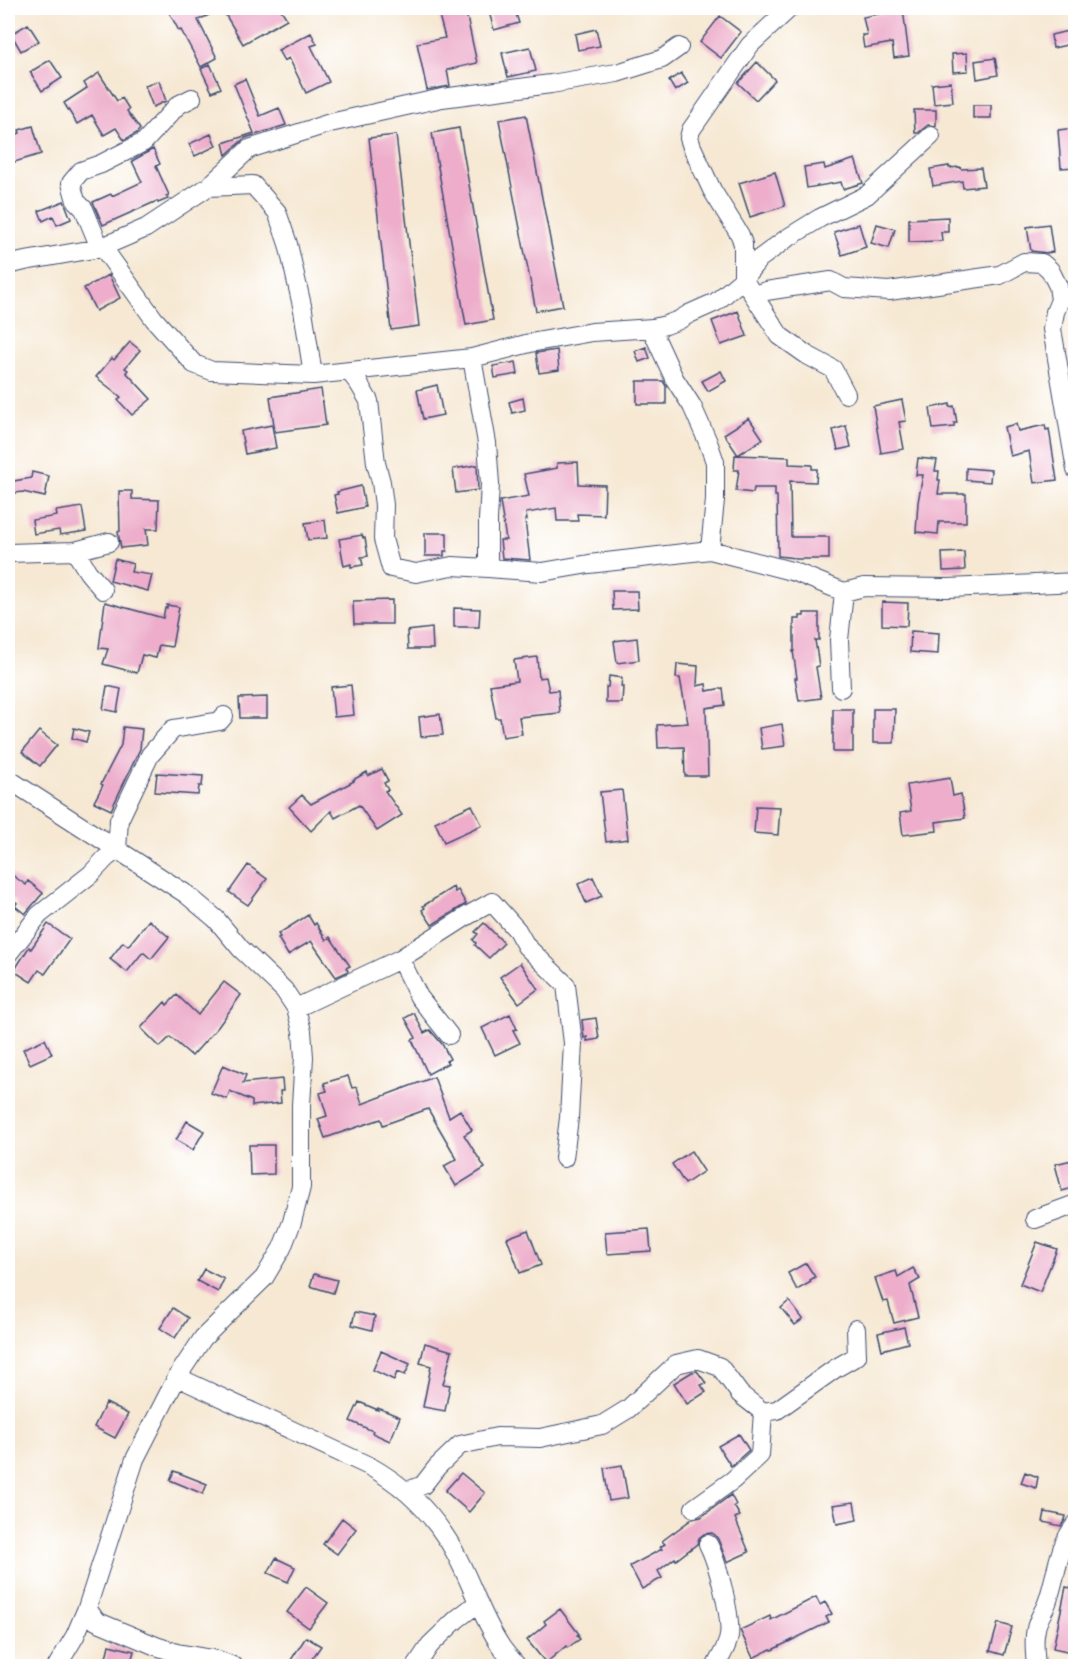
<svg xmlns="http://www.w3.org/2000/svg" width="1083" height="1674" viewBox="0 0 1083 1674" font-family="Alegreya,serif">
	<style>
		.building { fill: #edadcb }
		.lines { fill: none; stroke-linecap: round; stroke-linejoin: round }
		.minor-casing { stroke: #3c4b70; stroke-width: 20 }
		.minor { stroke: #fff; stroke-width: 18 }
	</style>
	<rect width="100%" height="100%" fill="#fff"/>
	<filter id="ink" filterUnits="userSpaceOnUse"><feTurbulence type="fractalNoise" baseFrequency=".0167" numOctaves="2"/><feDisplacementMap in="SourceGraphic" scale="12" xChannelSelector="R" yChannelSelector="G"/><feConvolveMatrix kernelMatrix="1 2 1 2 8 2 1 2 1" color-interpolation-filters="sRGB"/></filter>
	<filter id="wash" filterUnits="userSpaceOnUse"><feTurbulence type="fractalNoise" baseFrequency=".008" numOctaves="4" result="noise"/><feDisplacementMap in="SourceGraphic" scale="24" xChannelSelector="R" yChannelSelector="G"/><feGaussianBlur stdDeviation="1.35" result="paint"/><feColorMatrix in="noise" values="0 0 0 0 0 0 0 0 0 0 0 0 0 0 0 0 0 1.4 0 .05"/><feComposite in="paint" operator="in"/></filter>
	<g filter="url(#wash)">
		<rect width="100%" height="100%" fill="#f6e8d3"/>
		<g id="blocks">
			<path class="building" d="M167 8H280L287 19 243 44 222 9 198 20 217 58 201 67 181 30 179 31Z
				M437 8H465L477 63 447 70 450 86 427 90 417 43 445 38Z
				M488 8H514L519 23 494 30Z
				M903 9 909 56 894 58 892 43 864 48 862 35H867L863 17Z
				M720 16 741 32 721 58 700 42Z
				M28 24 39 41 21 51 11 34Z
				M596 29 600 46 578 50 575 34Z
				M1076 29V43L1053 48 1051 35Z
				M311 33 317 44 311 46 329 82 306 93 289 58 284 61 278 50Z
				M530 47 536 71 508 77 502 53Z
				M967 53 968 71 953 72 952 54Z
				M995 58 998 75 977 79 975 61Z
				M50 60 62 78 42 91 30 72Z
				M757 62 775 80 756 100 738 83Z
				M210 64 221 88 212 92 201 69Z
				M99 73 117 101 122 98 129 109 127 111 140 129 137 133 124 140 116 128 104 135 92 115 77 124 64 103 87 88 84 83Z
				M681 73 688 83 675 91 669 81Z
				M245 79 260 116 279 108 286 125 245 138 226 155 223 143 254 133 234 84Z
				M159 81 166 101 153 107 145 86Z
				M951 82 953 102 934 104 932 84Z
				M973 105H991V118H973Z
				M914 110H936V126L928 125 918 133H915Z
				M526 115 563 306 536 311 499 120Z
				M33 126 41 154 8 164V137L20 133 19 130Z
				M459 128 493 320 466 325 432 133Z
				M1076 128V167L1061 168 1058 130Z
				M211 134 216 146 195 156 189 144Z
				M396 135 419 326 391 330 369 138Z
				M153 149 160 164 156 166 169 195 166 196 168 199 158 203 157 201 103 225 93 202 111 194 112 196 142 182 132 161Z
				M855 159 863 183 843 189 841 182 807 188 804 167 824 164 825 169Z
				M949 166V168L960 167 961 169 981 168 984 186 963 188 962 181 933 186 930 169Z
				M775 172 785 206 750 217 739 183Z
				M64 201 71 219 57 225 53 216 43 221 39 211Z
				M948 217V232H941L942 241 909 242V219Z
				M859 224 866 247 842 255 834 232Z
				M877 224 895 229 889 248 871 243Z
				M1049 224 1053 252 1047 253 1031 251 1027 227Z
				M109 275 120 298 96 311 84 288Z
				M738 311 747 336 721 345 712 321Z
				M130 342 140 350 125 368 128 370 126 372 151 399 132 415 118 400 121 397 96 377 112 358 114 360Z
				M646 347 650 358 639 362 635 351Z
				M557 350 559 370 539 373 536 353Z
				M516 362 518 374 495 378 493 366Z
				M721 371 726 381 708 391 702 381Z
				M637 381H663L666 386V404H637Z
				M437 385 443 415 423 419 417 390Z
				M321 389 326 425 275 432 270 397Z
				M523 398 525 410 512 413 509 402Z
				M902 400 906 421 899 422 904 449 881 453 873 406Z
				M950 404V407L954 406 957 423H954V427L933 429 930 408Z
				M749 418 763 439 738 455 724 434Z
				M1016 424 1018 431 1045 425 1046 430 1049 429 1057 480 1034 483 1029 451 1010 456 1004 427Z
				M272 425 276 448 245 454 241 431Z
				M846 426 851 447 838 450 833 430Z
				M735 455 789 457V464L812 465V469H817L816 482 790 481 791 537H829V559H795V558L778 556 777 496H775V488H754L753 493 736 491 739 470H734Z
				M918 458 937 460 935 471H939L938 480H940L938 494H966V522H939L938 534 916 532 918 502 923 475H916Z
				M578 462 579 484 605 485 604 515 577 514 578 521H557L556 508 526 513 527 520H525L530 560 502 558 500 540H506L500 501 529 496 524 474 557 468V463Z
				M477 465 478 490 456 493 453 469Z
				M966 468 991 470 990 482 966 480Z
				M32 472 49 476 45 497 23 492 8 494V482L31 478Z
				M361 486 365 507 338 513 334 495 338 494 337 492Z
				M119 491H132V499L159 500 158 529H146L148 545 121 548 118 532 120 531Z
				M82 507 86 531 60 535 59 530 34 534 32 520 57 516 56 511Z
				M325 520 327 538 308 540 305 523Z
				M425 533H447V551H444V556H425Z
				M362 535 363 538H365L368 556 361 557 363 565 351 567V564L344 566 339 539Z
				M964 552 965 570 943 571 942 553Z
				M115 559 133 564 131 572 152 575 148 591 110 581Z
				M612 591H637L638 609 613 610Z
				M392 600V624H354L353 601Z
				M105 602 163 618 165 608H167V605L179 607 172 647 159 645 156 658 142 655 137 673 103 664 108 649 99 648Z
				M882 602 908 603 907 626 882 625Z
				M454 608 480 609 479 627H454Z
				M804 613H819V640H815L819 666 816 667 821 698 799 701 795 678H797L793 651H794V619H800V616H804Z
				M432 628 433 649H408L407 631Z
				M911 631 939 633 938 654 910 652Z
				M637 638 639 660 617 663 614 641Z
				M537 657 539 678 546 677 549 691 558 690 560 713 519 717 522 734 503 737 500 718H496L490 685 517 681 514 660Z
				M677 664 698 666 697 686 706 684 707 691 723 688 725 705 706 708 708 776H685L684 747 658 748 657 725 688 723 680 678H676Z
				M609 676 622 678 621 687H623L622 703H606V687H608Z
				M351 685 354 715 334 717 331 687Z
				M107 686 121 689 117 712 103 709Z
				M267 697V718H240L239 698Z
				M833 709H853V752H833Z
				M873 709H895L894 743H873Z
				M440 714 443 735 421 737 419 717Z
				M782 724 785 746 762 749 759 728Z
				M123 727 142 729 140 749 111 810 94 802 103 785 101 784 121 745Z
				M74 728 89 732 86 742 72 738Z
				M39 731 57 745 40 766 22 752Z
				M382 769 388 781 384 783 388 790 385 791 402 815 377 831 359 805 335 818 331 811 311 831 289 807 302 795 311 804 354 781 353 780 367 772 368 776Z
				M157 773 203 776 202 786H199L198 795 155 792Z
				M950 778 953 796 961 794 965 818 936 822 937 831 903 835 900 813 911 811 907 785Z
				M622 790 628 839 606 842 600 792Z
				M472 805 482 825 444 842 435 822Z
				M756 806 780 807 778 835 754 833Z
				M248 865 267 879 248 905 229 892Z
				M8 872 26 885 28 881 43 893 25 914 15 906 17 903 8 896Z
				M593 877 602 896 586 903 578 884Z
				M453 887 455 892 458 890 466 904 432 925 422 910 425 908 423 906Z
				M308 915 314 925 316 923 326 940 330 937 350 966 346 968 348 971 347 972 336 977 311 941 288 955 278 938 280 937 278 934Z
				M149 920 169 937 151 959 143 952 127 972 110 959 123 942 128 946Z
				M484 923 504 943 489 958 475 945 476 943 473 940 478 934 475 932Z
				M48 924 70 939 45 974 39 970 31 982 14 971 29 947 31 949Z
				M520 963 538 989 519 1003 500 977Z
				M224 982 241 995 218 1027 192 1056 170 1037 160 1047 141 1028 165 1002 167 1005 177 995 198 1015Z
				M414 1013 424 1033 430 1030 442 1044 450 1059 446 1061 448 1063 428 1074 412 1040 416 1038 405 1018Z
				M510 1014 517 1029 513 1030 520 1043 495 1055 482 1028Z
				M596 1018 599 1039 587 1041V1037L584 1038 582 1020Z
				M45 1039 52 1054 30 1064 23 1049Z
				M223 1065 246 1075 243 1083 282 1079 283 1091H280L281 1103 252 1106V1101L230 1091 227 1099 211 1093Z
				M348 1076 352 1088 357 1087 362 1104 434 1077 449 1117 460 1110 472 1130 464 1135 485 1168 456 1186 444 1166 457 1159 428 1109 383 1125 381 1119 325 1138 318 1119 327 1116 320 1093 327 1091 324 1083Z
				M187 1121 204 1131 193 1150 176 1140Z
				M249 1145H274V1174L250 1175Z
				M691 1151 704 1171 685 1184 672 1164Z
				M1076 1159V1187L1062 1191 1055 1164Z
				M649 1229 651 1251 607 1254 605 1232Z
				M528 1230 541 1265 520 1273 507 1238Z
				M1037 1242 1057 1249 1040 1292 1020 1284Z
				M806 1263 815 1277 810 1280 811 1282 797 1290 788 1273Z
				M913 1268 920 1279 910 1285 918 1317 894 1323 888 1301 883 1302 875 1278 896 1271 898 1277Z
				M204 1269 224 1279 218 1292 197 1281Z
				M314 1274 337 1280 333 1293 310 1286Z
				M789 1301 803 1319 795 1325 781 1308Z
				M173 1308 188 1318 175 1338 160 1328Z
				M355 1312 375 1316 372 1330 352 1325Z
				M904 1327 908 1343 882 1350 878 1333Z
				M425 1343 452 1351 443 1384 450 1385 445 1411 423 1407 431 1366 420 1363Z
				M381 1351 410 1364 405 1375 397 1372 394 1380 373 1370Z
				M697 1371 706 1383 701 1385 706 1392 687 1404 674 1383 692 1372Z
				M359 1402 378 1410V1408L400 1417 390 1441 372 1433 373 1431 350 1421Z
				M106 1403 128 1414 115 1438 94 1427Z
				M739 1434 749 1450 731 1466 718 1446Z
				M622 1465 628 1498 609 1501 604 1468Z
				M174 1471 207 1484 203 1494 170 1480Z
				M1025 1472 1038 1477 1036 1488 1021 1483Z
				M461 1473 485 1493 469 1512 445 1491Z
				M731 1495 736 1505 734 1506 740 1516 735 1518 749 1552 727 1562 718 1539 715 1535 712 1533 704 1534 699 1538 697 1544 676 1560 675 1558 658 1571 662 1578 642 1589 630 1566 662 1549 660 1547 665 1544 662 1541 692 1519 701 1517Z
				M854 1502 857 1520 837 1524 833 1505Z
				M1045 1512 1066 1516 1065 1520 1061 1526 1043 1522Z
				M342 1518 356 1529 337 1554 323 1544Z
				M276 1558 295 1567 288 1582 268 1573Z
				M306 1587 328 1603 309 1628 287 1612Z
				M1066 1587 1076 1589V1653L1053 1648Z
				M816 1597 820 1605 825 1602 832 1614 826 1617 829 1622 772 1650 771 1649 753 1658 740 1630 770 1616 771 1620Z
				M560 1609 579 1634 577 1635 580 1639 567 1648 566 1646 546 1663 527 1640 546 1624 544 1621Z
				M998 1623 1012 1627 1004 1655 990 1651Z
				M306 1637 321 1646 307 1666H287Z
				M109 1645 134 1651 130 1666H104Z"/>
		</g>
	</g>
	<g filter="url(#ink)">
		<use href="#blocks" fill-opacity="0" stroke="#3c4b70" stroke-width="1.5"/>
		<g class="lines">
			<defs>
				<path id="minor" d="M790 8 750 45 691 130 689 138 692 147 712 190 740 235 743 244V279L780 336 807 355 833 369 846 394
					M192 98 178 105 144 142 101 164 81 171 71 183 76 201 84 209 100 248 146 228 208 187 249 149 330 123 442 98 551 84 617 73 662 59 679 47
					M208 187 253 185 277 212 288 244 303 310 313 375
					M8 265 25 261 100 248 106 252 154 319 194 364 212 371 313 375 472 358 530 343 592 332 653 328 666 325 679 320 689 314 716 302 743 279 759 259 786 239 820 218 867 195 931 136
					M753 295 766 291 831 281 844 288 889 291 1000 275 1024 262 1042 263 1050 270 1058 286 1060 300 1055 312 1052 329 1076 470
					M651 328 674 378 692 406 708 442 715 462V500L710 550 795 572 844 592
					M472 358 487 443 490 484 488 520V568L542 572 589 564 710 550
					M349 371 359 384 369 401 376 463 381 482 384 505 383 539 391 568 416 573 452 566 488 568
					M75 551 88 572 103 590
					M8 553 75 551 109 542
					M841 688 839 640 844 592 864 587 949 588 1076 582
					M8 779 186 894 216 919 241 949 284 990 296 1008 302 1031 304 1057 301 1105V1187L292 1222 282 1248 264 1278 203 1338 177 1377 135 1459 87 1608 75 1636 57 1666
					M8 954 39 915 91 874 106 858 117 850 119 820 150 755 173 729 220 721 224 716
					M400 959 467 916 492 902 517 930 526 946 566 985 573 1043 569 1118 564 1158
					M296 1008 400 959 419 997 449 1035
					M1035 1219 1076 1204
					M177 1377 369 1466C402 1484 429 1510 449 1542 469 1574 479 1613 500 1645 505 1653 512 1660 517 1666
					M763 1412 777 1410 836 1368 857 1356 856 1329
					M407 1491 423 1485 437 1467 460 1445 497 1437 540 1438 602 1425 628 1409 676 1364 698 1359 720 1367 740 1394 763 1412 760 1455 733 1480 694 1508
					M708 1544C717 1561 732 1617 729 1636 728 1646 720 1657 716 1666
					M87 1608 96 1621 156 1646 177 1653 218 1660 233 1666
					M416 1666 430 1645 457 1619 478 1603
					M1036 1666C1035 1654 1033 1641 1036 1629 1037 1620 1044 1611 1047 1603 1057 1576 1057 1547 1076 1524"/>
			</defs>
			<use href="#minor" class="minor-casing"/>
			<use href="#minor" class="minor"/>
		</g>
	</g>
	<rect width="1083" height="1674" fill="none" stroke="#fff" stroke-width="30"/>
</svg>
